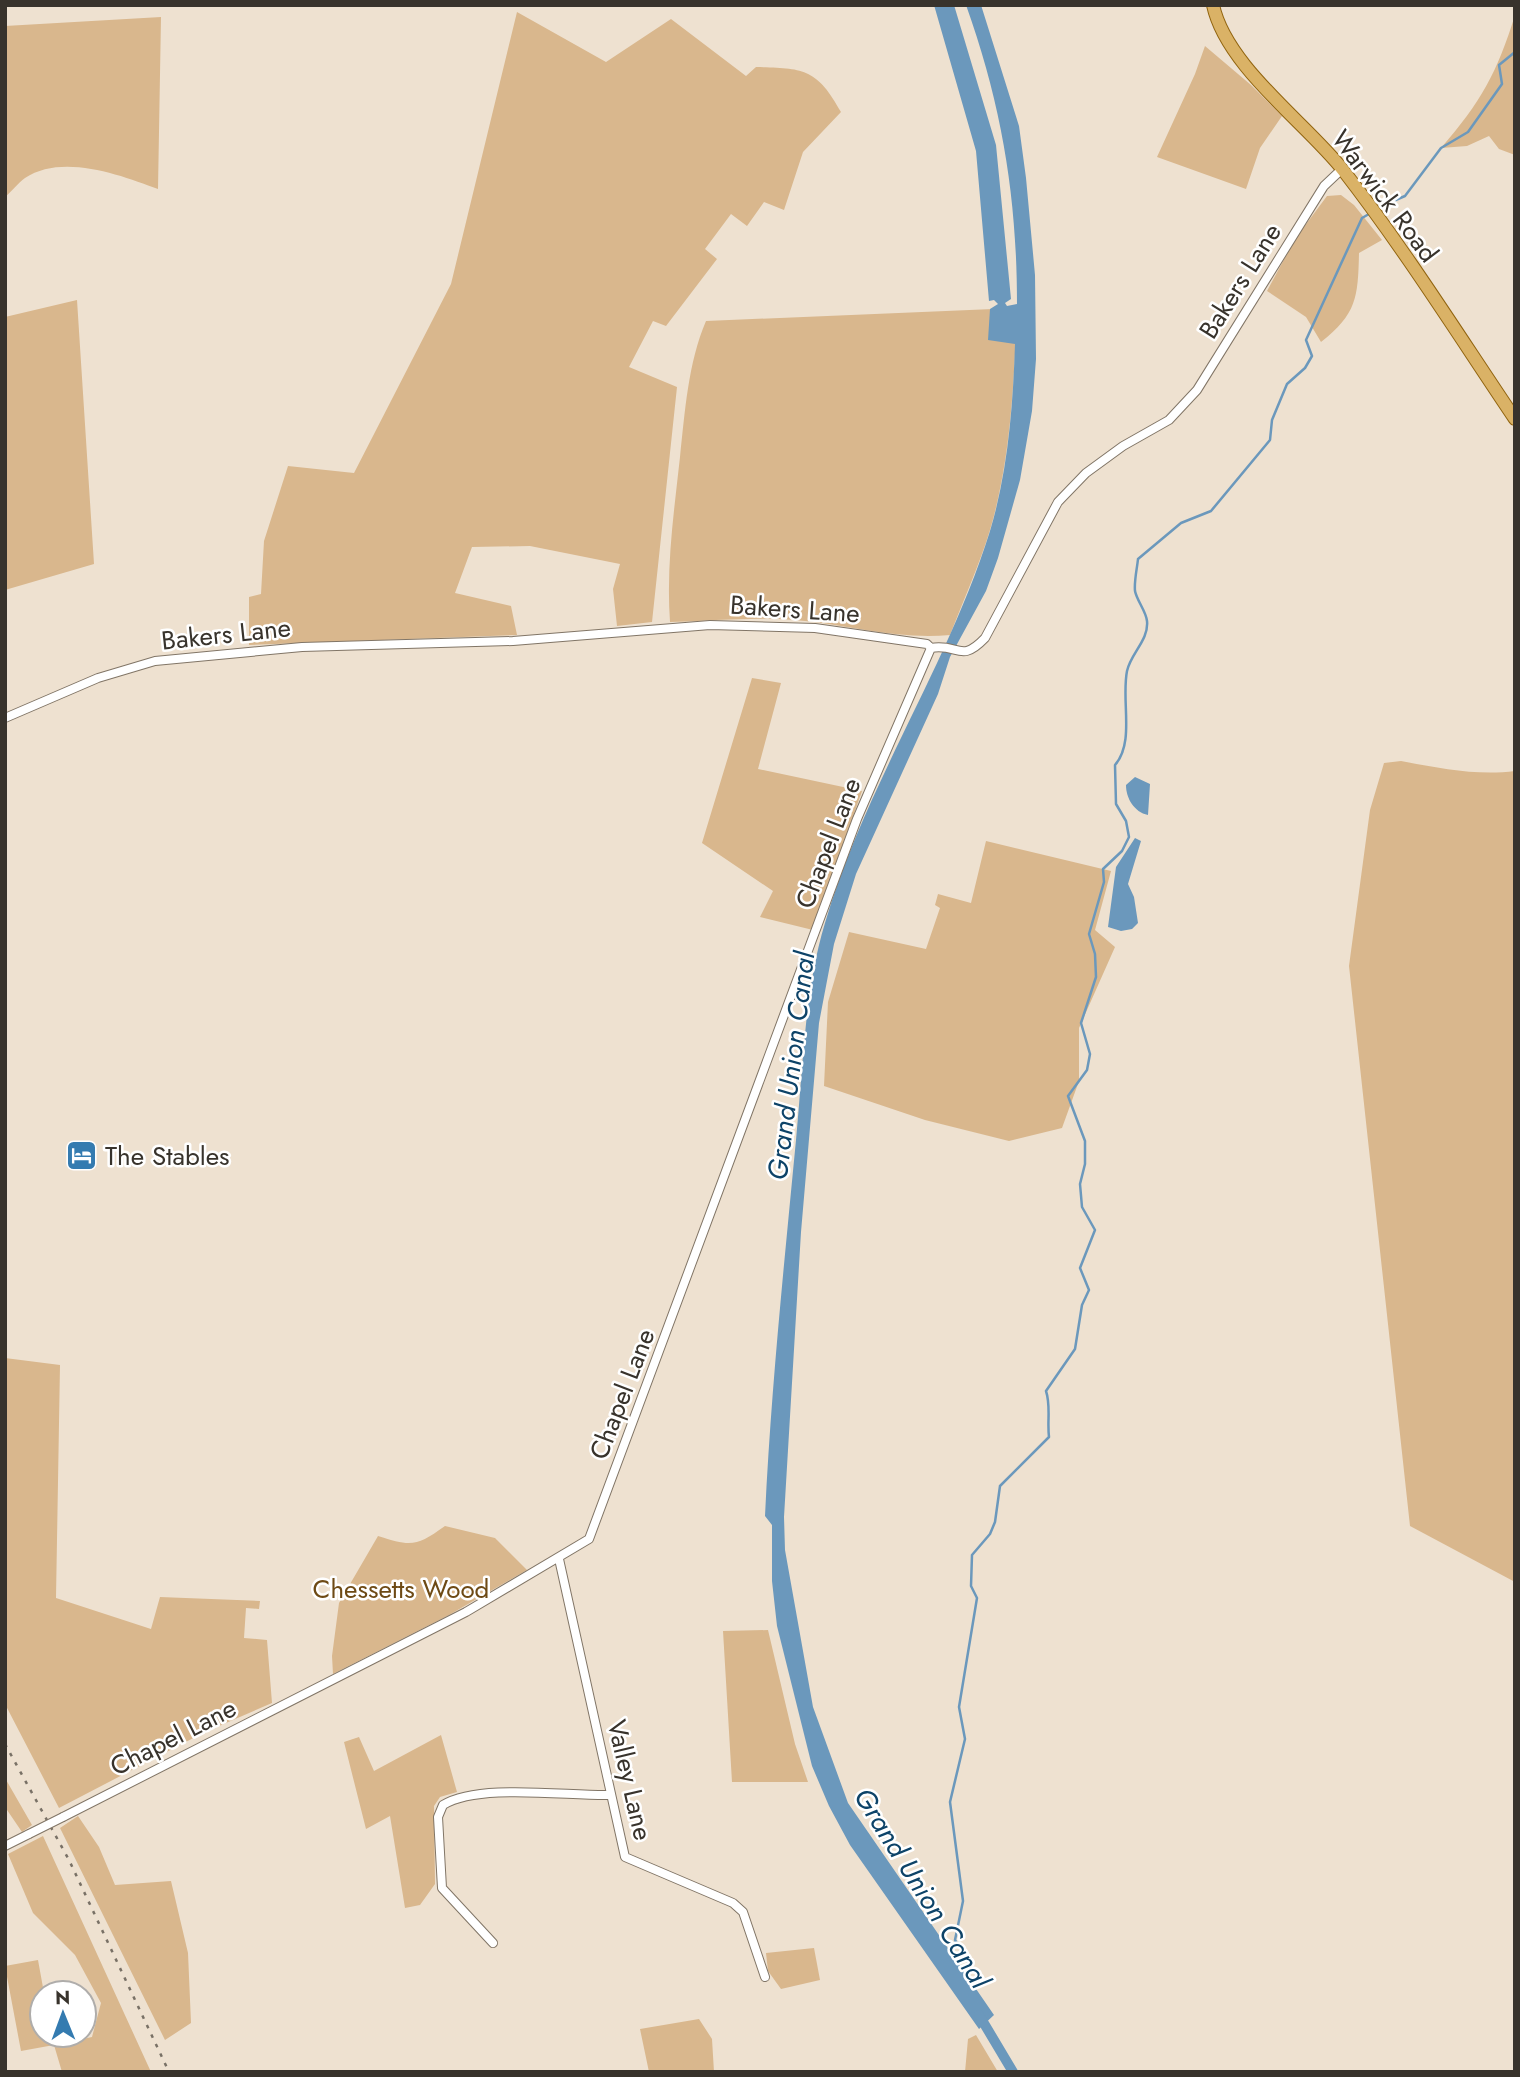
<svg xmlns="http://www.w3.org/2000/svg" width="1520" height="2077" viewBox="0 0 1520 2077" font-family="Jost,sans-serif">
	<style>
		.green { fill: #d9b78d }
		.water { fill: #6b98bc }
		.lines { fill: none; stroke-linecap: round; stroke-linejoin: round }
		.stream { stroke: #6b98bc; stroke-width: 2.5 }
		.canal { stroke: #6b98bc; stroke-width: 10 }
		.street-casing { stroke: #817566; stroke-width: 10 }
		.primary-casing { stroke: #91640f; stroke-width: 14 }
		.street { stroke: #fff; stroke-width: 8 }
		.primary { stroke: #dab266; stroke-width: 12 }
		.rail { stroke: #797166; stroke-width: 2.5; stroke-dasharray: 3.5 7; stroke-linecap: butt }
		.street-bridge-casing { stroke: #817566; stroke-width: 10; stroke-linecap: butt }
		.street-bridge { stroke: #fff; stroke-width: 8 }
		.labels { text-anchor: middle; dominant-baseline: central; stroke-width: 5; stroke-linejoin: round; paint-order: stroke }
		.street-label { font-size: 26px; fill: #38332c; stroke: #fff }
		.poi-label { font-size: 26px; fill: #38332c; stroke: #fff; text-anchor: start }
		.park-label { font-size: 26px; fill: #6e4a15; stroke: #fff }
		.water-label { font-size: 28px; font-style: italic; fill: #0d4368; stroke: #fff }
	</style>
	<rect width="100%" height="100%" fill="#eee1d0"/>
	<path class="green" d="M517 12 606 62 671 19 746 76 756 67C803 68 817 68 841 112L803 152 784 210 764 202 747 226 731 214 705 249 717 259 666 326 653 321 629 367 677 387 652 622 617 626 613 589 620 564 530 546 472 547 455 593 511 606 517 635 249 645V597L261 594 264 541 288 466 354 473 451 284Z
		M1515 15V155L1499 149 1489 136 1467 146 1441 148C1481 102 1497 73 1515 15Z
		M161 17 158 189C121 175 62 153 25 178 18 183 12 191 5 197V26Z
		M1205 46 1251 85 1282 116 1260 148 1246 189 1157 157 1195 74Z
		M1341 195 1354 205 1382 240 1359 253C1358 297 1357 314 1321 342L1306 317 1267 291 1295 239 1327 196Z
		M77 300 94 564 5 590V317Z
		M1017 308C1014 382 1011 459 990 530 979 566 963 601 950 635 901 640 854 626 805 621 760 616 715 621 670 622 666 566 674 512 680 457 685 412 688 363 706 321Z
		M752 678 781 683 758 769 862 791 813 930 760 917 773 891 702 843Z
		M1401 761C1438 768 1477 776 1515 771V1582L1410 1526 1349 966 1370 810 1384 763Z
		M986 841 1111 871 1095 930 1115 947 1079 1028V1081L1062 1128 1009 1141 925 1120 824 1086 828 1002 849 932 926 949 940 908 935 905 938 894 971 903Z
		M5 1358 60 1365 56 1598 151 1629 160 1597 260 1601 259 1609 246 1608 244 1638 267 1640 272 1703 203 1733 59 1808 5 1704Z
		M445 1526 495 1538 527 1570 449 1615 333 1674 332 1656 339 1603 378 1536C412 1547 417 1546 445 1526Z
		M768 1630 795 1744 808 1782H732L723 1631Z
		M441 1735 457 1792 440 1797 434 1806 435 1884 420 1905 405 1908 390 1816 366 1829 344 1742 359 1737 374 1771Z
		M5 1778 32 1825 22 1832 5 1807Z
		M78 1816 99 1847 115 1885 171 1881 188 1953 191 2023 165 2040 60 1828Z
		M43 1836 151 2072H62L54 2045 21 2051 5 1966 38 1960 44 1993 42 2035H52L54 2045 92 2037 101 2003 75 1955 33 1913 8 1854Z
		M814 1948 820 1980 781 1989 768 1971 766 1953Z
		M699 2019 712 2039 714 2072H649L640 2029Z
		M976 2035 998 2072H965L968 2039Z"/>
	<path class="water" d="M934 5H954L996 145 1011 299 1005 303 1007 306 1017 304C1017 197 1002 106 966 5H981L1019 126 1026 178 1035 275 1036 359 1032 411 1020 480 998 558 986 591 950 657 938 694 856 874 834 944 819 1023 801 1232 784 1517 785 1550 813 1707 848 1803 994 2015 979 2029 850 1845 829 1806 812 1766 777 1626 772 1581V1525L765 1516C771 1390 784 1265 796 1140 803 1068 804 992 825 923 865 786 948 666 990 531 1008 471 1013 406 1015 344L988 340 990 309 998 304 994 300 989 301 976 151Z
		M1135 777 1150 784 1148 815C1134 812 1126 798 1126 785Z
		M1135 838 1141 841 1128 884 1134 897 1138 923 1132 929 1121 931 1108 927 1116 867Z"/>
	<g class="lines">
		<path class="stream" d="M1377 208 1405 196 1441 148 1468 132 1502 84 1499 65 1515 52
			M972 1968 955 1940 963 1901 950 1802 965 1739 959 1707 977 1598 971 1586 972 1555 990 1534 995 1522 1000 1486 1049 1437C1047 1421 1051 1406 1046 1391L1075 1349 1082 1305 1089 1290 1080 1268 1095 1230 1082 1207 1080 1184 1085 1164V1141L1068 1096 1087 1070 1090 1054 1081 1023 1096 977 1095 954 1089 934 1104 882 1103 869 1122 851 1129 837 1126 821 1116 804 1115 765C1135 742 1121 701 1127 671 1131 653 1149 640 1147 621 1146 611 1137 601 1135 591 1134 581 1137 569 1138 559L1181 523 1211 511 1270 440 1272 420 1287 384 1305 368 1312 356 1306 340 1362 218 1369 214"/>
		<path class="canal" d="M979 2015 1013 2072"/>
		<defs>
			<path id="street" d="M5 718 98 678 155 661 302 647 513 641 710 625 815 628 927 644 931 648C959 643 960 664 985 638L1058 502 1086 473 1123 446 1169 420 1197 390 1324 186 1342 169
				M559 1559 625 1857 733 1903 743 1912 765 1977
				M63 1817 466 1612 589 1539 857 819 931 648
				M5 1846 29 1834
				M493 1943 442 1888 438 1817 443 1805C479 1783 566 1796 609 1795"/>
			<path id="primary" d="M1213 5C1226 66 1306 123 1343 170 1405 250 1459 336 1515 419"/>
		</defs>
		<use href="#street" class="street-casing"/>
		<use href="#primary" class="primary-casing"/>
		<use href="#street" class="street"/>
		<use href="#primary" class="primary"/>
		<path class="rail" d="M5 1744 69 1860 169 2072"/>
		<defs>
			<path id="street-bridge" d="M29 1834 63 1817"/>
		</defs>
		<use href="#street-bridge" class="street-bridge-casing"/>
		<use href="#street-bridge" class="street-bridge"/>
	</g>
	<defs>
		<symbol id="hotel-square" viewBox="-11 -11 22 22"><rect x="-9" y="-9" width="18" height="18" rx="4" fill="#347bb0" stroke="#fff"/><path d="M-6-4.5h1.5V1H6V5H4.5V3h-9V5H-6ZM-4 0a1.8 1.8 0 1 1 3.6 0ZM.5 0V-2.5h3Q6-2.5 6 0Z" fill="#fff"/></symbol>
	</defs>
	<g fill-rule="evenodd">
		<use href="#hotel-square" x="64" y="1138" width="35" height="35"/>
	</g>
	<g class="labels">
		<g class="street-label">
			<text transform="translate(1385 196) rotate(53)">Warwick Road</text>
			<text transform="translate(1240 281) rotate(-58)">Bakers Lane</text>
			<text transform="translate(795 609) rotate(4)">Bakers Lane</text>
			<text transform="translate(226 634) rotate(-6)">Bakers Lane</text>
			<text transform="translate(828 843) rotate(-69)">Chapel Lane</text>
			<text transform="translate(622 1394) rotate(-69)">Chapel Lane</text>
			<text transform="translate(173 1737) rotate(-27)">Chapel Lane</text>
			<text transform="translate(630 1780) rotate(77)">Valley Lane</text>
		</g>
		<g class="poi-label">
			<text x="105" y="1156">The Stables</text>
		</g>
		<g class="park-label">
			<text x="401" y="1589">Chessetts Wood</text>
		</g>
		<g class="water-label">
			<text transform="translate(791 1066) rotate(-83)">Grand Union Canal</text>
			<text transform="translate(922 1888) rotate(58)">Grand Union Canal</text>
		</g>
	</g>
	<rect width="1520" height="2077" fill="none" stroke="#38332c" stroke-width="14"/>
	<g transform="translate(63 2014) rotate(359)"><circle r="33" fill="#ffffff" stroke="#afadab" stroke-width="2"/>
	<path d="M0-5L12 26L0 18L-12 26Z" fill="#347bb0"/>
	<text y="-10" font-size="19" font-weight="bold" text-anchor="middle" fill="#38332c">N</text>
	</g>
</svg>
